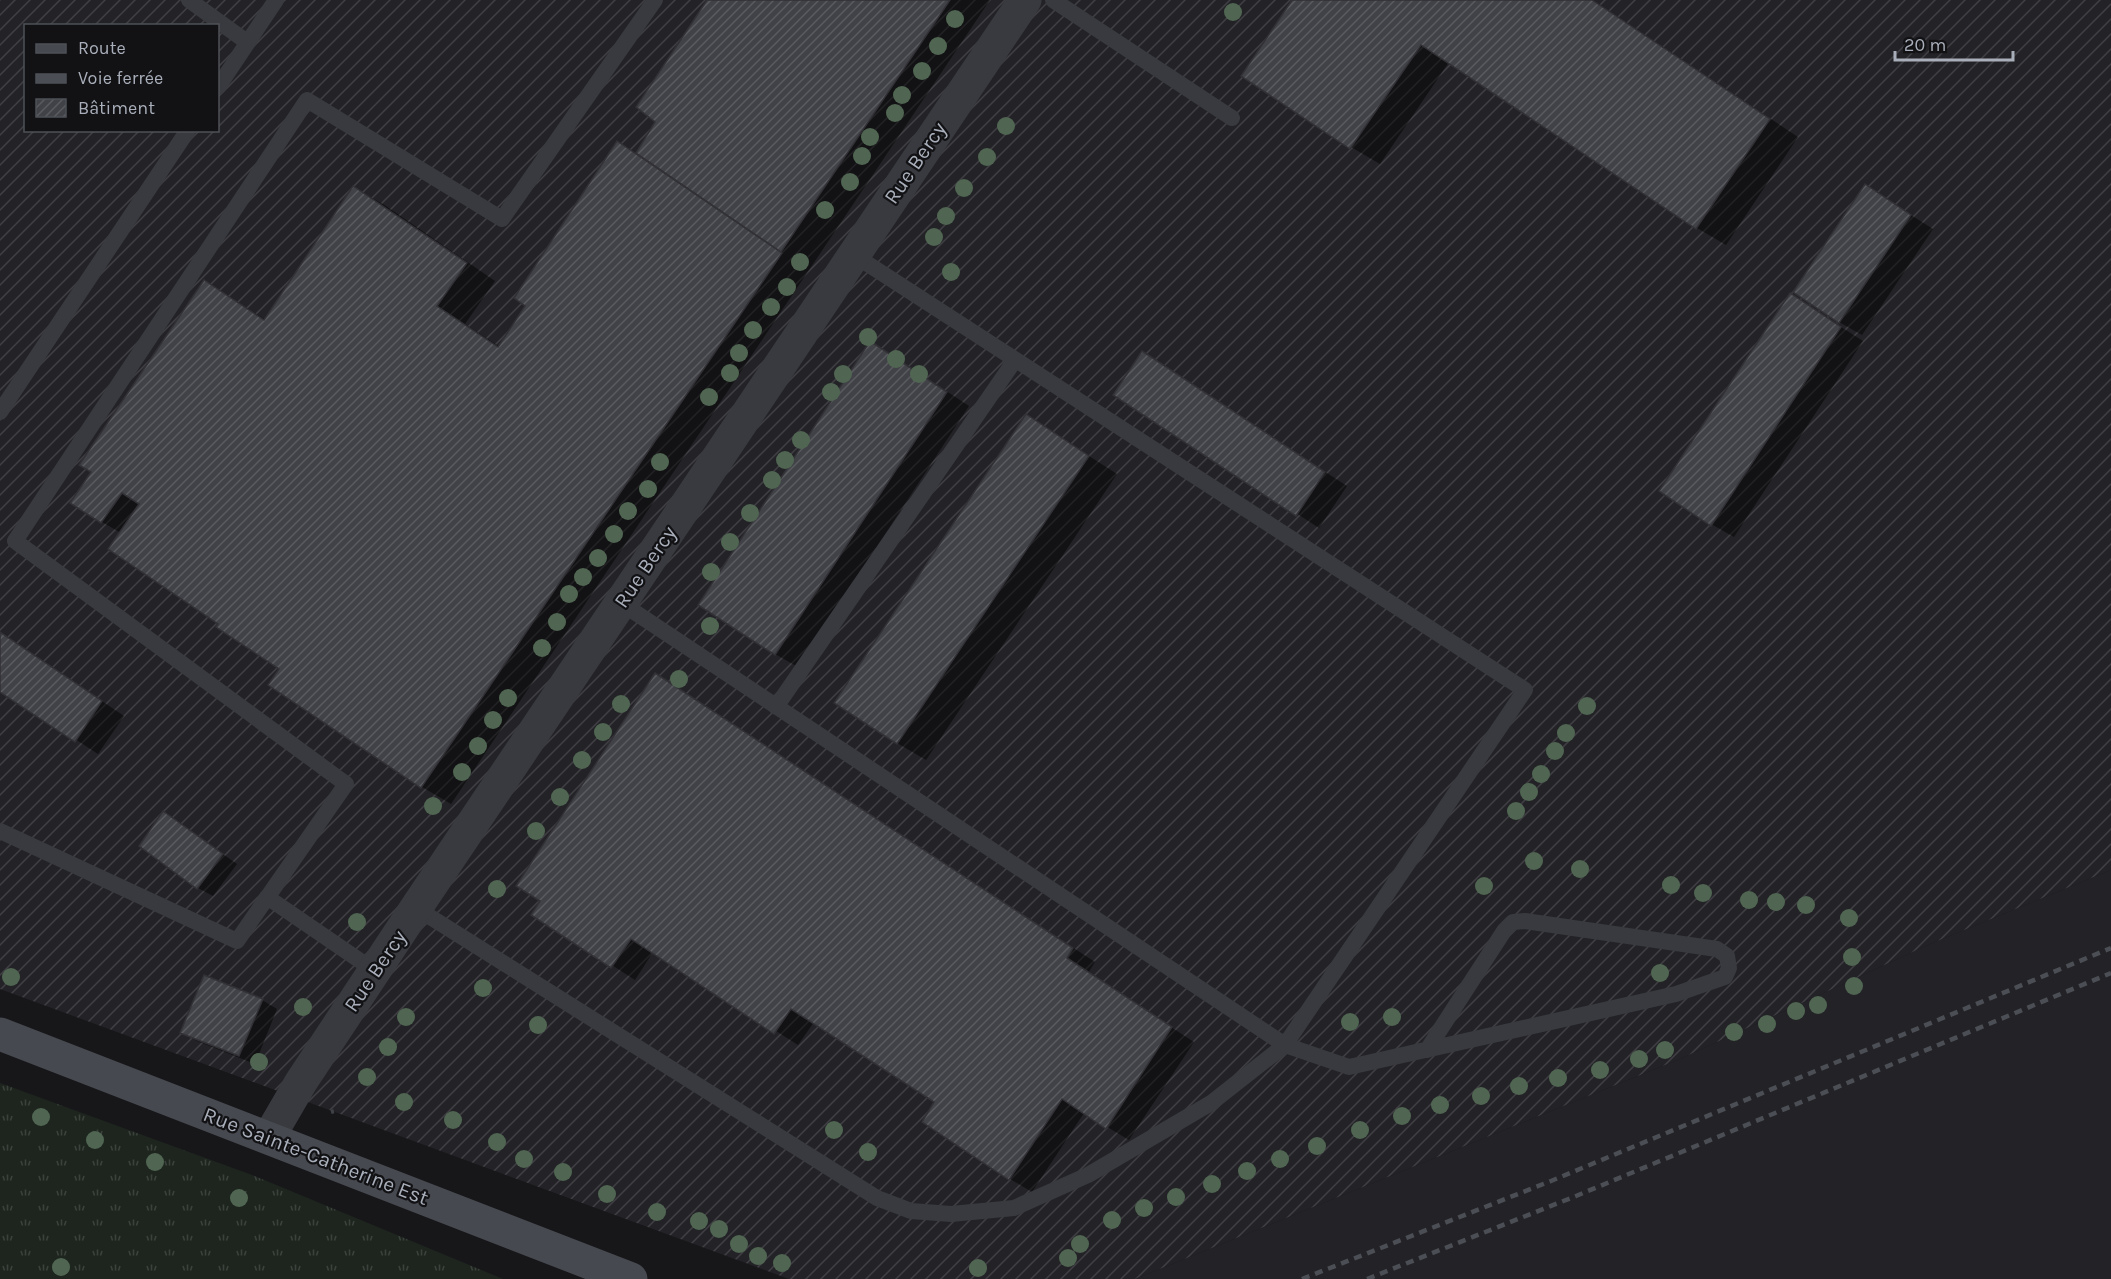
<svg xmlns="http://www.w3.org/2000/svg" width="2111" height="1279" viewBox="0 0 2111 1279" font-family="Karla,sans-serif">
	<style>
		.built { fill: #232327 }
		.industrial { fill: url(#industrial-furrows); fill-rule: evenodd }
		.grass { fill: url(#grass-tufts) }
		.shadow { fill: #0007 }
		.building { fill: url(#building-hatch); stroke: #313136; stroke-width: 1.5 }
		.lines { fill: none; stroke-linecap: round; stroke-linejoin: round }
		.path { stroke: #3e4146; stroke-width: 4; stroke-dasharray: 3 4.5; stroke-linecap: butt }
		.lane { stroke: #383a3f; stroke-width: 16 }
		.street { stroke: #383a3f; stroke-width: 33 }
		.secondary { stroke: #46494f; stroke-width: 33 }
		.rail { stroke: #4b4e54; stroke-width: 4.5; stroke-dasharray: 8 6; stroke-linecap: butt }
		.tree { fill: #506652 }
		.labels { text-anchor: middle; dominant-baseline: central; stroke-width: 4.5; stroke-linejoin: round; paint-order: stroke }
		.street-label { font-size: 21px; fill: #a9afba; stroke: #121215 }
	</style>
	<defs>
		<pattern id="industrial-furrows" width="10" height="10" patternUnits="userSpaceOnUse" patternTransform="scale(1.5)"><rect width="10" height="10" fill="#232327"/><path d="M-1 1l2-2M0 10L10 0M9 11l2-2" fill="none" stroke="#404044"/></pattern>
		<pattern id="grass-tufts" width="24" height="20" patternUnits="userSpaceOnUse" patternTransform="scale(1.5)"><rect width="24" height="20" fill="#1d251e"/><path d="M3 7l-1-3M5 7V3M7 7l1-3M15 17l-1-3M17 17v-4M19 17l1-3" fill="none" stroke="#3b423d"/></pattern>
		<pattern id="building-hatch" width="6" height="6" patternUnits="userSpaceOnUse" patternTransform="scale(1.5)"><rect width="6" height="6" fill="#414247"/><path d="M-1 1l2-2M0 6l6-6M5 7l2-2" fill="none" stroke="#5a5b5f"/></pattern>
	</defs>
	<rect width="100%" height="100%" fill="#17171a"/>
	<path class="built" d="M2111 870V1279H1135L1680 1059 1930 944Z"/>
	<path class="industrial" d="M0 0H2111V870L1930 944 1680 1059 1135 1279H789L0 989ZM26 26H218V130H26Z"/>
	<path class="grass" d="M0 1083 252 1175 503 1279H0Z"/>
	<path class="shadow" d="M709 0H990L451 804 422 787 270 684 281 669 220 623 121 533 102 522 93 472 205 282 266 320 354 188 383 204 495 281 465 324 500 347 527 306 618 143 637 154 657 122Z
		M1294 0H1593L1798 137 1726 245 1697 228 1449 62 1380 164 1351 147 1243 75Z
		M1865 186 1933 229 1862 335 1839 322Z
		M1791 295 1863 341 1734 537 1711 524Z
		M1142 353 1347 486 1319 528 1115 395Z
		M893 356 969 406 798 667 775 654Z
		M1027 416 1117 474 926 760 897 743Z
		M0 632 124 716 98 754 0 690Z
		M656 675 1095 962 1088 973 1194 1042 1129 1140 1084 1113 1032 1192 1010 1179 936 1102 814 1022 798 1045 653 952 635 980 533 914 542 901Z
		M164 813 237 864 213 896 198 888 141 845Z
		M262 1000 277 1009 255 1064 197 1041 182 1032Z"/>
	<path class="building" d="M707 0H950L781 252 636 153 655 122 636 107Z
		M1292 0H1592L1770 119 1696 229 1421 45 1350 149 1241 76Z
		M617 141 782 253 421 788 268 685 279 669 216 627 218 624 108 549 139 504 122 493 101 523 70 503 91 472 79 465 204 280 264 320 353 186 467 263 437 306 498 347 525 306 514 298Z
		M1865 184 1911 215 1839 323 1793 292Z
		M1790 293 1841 327 1711 526 1659 491Z
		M870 341 947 392 775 655 698 605Z
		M1142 351 1325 472 1296 516 1113 395Z
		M1026 414 1089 456 897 744 834 703Z
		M0 632 102 701 75 742 0 692Z
		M655 673 1073 948 1067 958 1172 1027 1106 1129 1062 1099 1009 1180 922 1122 934 1102 791 1009 774 1034 631 939 611 968 531 915 540 901 516 886Z
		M163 811 223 854 197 889 139 846Z
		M204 975 263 999 239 1056 180 1033Z"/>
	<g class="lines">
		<path class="path" d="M331 1112 335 1111"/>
		<path class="lane" d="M189 0 247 42
			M1053 0 1232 118
			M218 87 276 0
			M0 412 188 130
			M621 603 1285 1045 1349 1067 1676 994 1725 977 1729 968 1727 956 1717 949 1525 921 1513 922 1504 931 1427 1050
			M776 707 1015 360
			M0 831 237 941 346 784 15 541 307 100 502 219 655 0
			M267 897 375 971
			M416 908 877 1198 911 1211 951 1214 1014 1208 1088 1175 1211 1103 1285 1045 1525 690 854 255"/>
		<path class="street" d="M269 1137 301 1082 416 908 1025 0"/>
		<path class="secondary" d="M0 1034 631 1279"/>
		<path class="rail" d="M1302 1279 1551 1181 2111 948
			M1367 1279 1576 1196 2111 973"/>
	</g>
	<g class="tree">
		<circle cx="1233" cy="12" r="9"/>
		<circle cx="955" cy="19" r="9"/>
		<circle cx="938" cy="46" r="9"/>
		<circle cx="922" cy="71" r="9"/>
		<circle cx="902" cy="95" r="9"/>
		<circle cx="895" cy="113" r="9"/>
		<circle cx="1006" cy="126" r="9"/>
		<circle cx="870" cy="137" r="9"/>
		<circle cx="862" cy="156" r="9"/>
		<circle cx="987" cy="157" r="9"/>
		<circle cx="850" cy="182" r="9"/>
		<circle cx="964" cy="188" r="9"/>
		<circle cx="825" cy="210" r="9"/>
		<circle cx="946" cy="216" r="9"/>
		<circle cx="934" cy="237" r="9"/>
		<circle cx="800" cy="262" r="9"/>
		<circle cx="951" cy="272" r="9"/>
		<circle cx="787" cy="287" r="9"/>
		<circle cx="771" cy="307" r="9"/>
		<circle cx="753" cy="330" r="9"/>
		<circle cx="868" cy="337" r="9"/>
		<circle cx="739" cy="353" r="9"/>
		<circle cx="896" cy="359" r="9"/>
		<circle cx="730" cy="373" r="9"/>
		<circle cx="843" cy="374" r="9"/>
		<circle cx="919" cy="374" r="9"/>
		<circle cx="831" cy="392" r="9"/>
		<circle cx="709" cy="397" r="9"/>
		<circle cx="801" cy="440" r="9"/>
		<circle cx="785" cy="460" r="9"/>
		<circle cx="660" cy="462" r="9"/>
		<circle cx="772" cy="480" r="9"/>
		<circle cx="648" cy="489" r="9"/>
		<circle cx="628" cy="511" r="9"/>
		<circle cx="750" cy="513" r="9"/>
		<circle cx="614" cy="534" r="9"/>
		<circle cx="730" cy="542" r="9"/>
		<circle cx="598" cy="558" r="9"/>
		<circle cx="711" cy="572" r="9"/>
		<circle cx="583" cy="577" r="9"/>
		<circle cx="569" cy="594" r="9"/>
		<circle cx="557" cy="622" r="9"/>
		<circle cx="710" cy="626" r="9"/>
		<circle cx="542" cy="648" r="9"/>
		<circle cx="679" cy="679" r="9"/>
		<circle cx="508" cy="698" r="9"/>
		<circle cx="621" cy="704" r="9"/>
		<circle cx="1587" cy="706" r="9"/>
		<circle cx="493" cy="720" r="9"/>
		<circle cx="603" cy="732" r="9"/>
		<circle cx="1566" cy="733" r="9"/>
		<circle cx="478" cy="746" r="9"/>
		<circle cx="1555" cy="751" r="9"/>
		<circle cx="582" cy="760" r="9"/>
		<circle cx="462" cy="772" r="9"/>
		<circle cx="1541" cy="774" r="9"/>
		<circle cx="1529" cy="792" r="9"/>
		<circle cx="560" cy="797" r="9"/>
		<circle cx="433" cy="806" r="9"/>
		<circle cx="1516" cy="811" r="9"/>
		<circle cx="536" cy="831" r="9"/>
		<circle cx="1534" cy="861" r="9"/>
		<circle cx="1580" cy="869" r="9"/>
		<circle cx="1671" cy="885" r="9"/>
		<circle cx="1484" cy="886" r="9"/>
		<circle cx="497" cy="889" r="9"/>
		<circle cx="1703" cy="893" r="9"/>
		<circle cx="1749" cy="900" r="9"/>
		<circle cx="1776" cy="902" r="9"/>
		<circle cx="1806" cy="905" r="9"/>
		<circle cx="1849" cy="918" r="9"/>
		<circle cx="357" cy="922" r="9"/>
		<circle cx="1852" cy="957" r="9"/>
		<circle cx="1660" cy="973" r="9"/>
		<circle cx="11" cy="977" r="9"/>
		<circle cx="1854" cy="986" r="9"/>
		<circle cx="483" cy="988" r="9"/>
		<circle cx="1818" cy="1005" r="9"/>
		<circle cx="303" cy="1007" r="9"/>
		<circle cx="1796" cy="1011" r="9"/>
		<circle cx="406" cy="1017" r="9"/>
		<circle cx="1392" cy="1017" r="9"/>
		<circle cx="1350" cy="1022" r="9"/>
		<circle cx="1767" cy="1024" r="9"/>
		<circle cx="538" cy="1025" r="9"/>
		<circle cx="1734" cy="1032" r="9"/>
		<circle cx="388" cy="1047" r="9"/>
		<circle cx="1665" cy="1050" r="9"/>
		<circle cx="1639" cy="1059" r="9"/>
		<circle cx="259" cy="1062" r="9"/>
		<circle cx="1600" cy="1070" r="9"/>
		<circle cx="367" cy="1077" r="9"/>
		<circle cx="1558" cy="1078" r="9"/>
		<circle cx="1519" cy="1086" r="9"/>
		<circle cx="1481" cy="1096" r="9"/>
		<circle cx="404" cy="1102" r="9"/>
		<circle cx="1440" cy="1105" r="9"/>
		<circle cx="1402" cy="1116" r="9"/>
		<circle cx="41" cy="1117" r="9"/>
		<circle cx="453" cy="1120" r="9"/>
		<circle cx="834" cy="1130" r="9"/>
		<circle cx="1360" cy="1130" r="9"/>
		<circle cx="95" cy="1140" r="9"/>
		<circle cx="497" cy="1142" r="9"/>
		<circle cx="1317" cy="1146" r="9"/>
		<circle cx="868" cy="1152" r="9"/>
		<circle cx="524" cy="1159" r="9"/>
		<circle cx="1280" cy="1159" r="9"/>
		<circle cx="155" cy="1162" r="9"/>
		<circle cx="1247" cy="1171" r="9"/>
		<circle cx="563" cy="1172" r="9"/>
		<circle cx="1212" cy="1184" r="9"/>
		<circle cx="607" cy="1194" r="9"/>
		<circle cx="1176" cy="1197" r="9"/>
		<circle cx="239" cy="1198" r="9"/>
		<circle cx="1144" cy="1208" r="9"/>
		<circle cx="657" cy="1212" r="9"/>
		<circle cx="1112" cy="1220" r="9"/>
		<circle cx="699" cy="1221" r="9"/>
		<circle cx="719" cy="1229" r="9"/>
		<circle cx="739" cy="1244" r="9"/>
		<circle cx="1080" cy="1244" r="9"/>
		<circle cx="758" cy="1256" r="9"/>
		<circle cx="1068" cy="1258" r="9"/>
		<circle cx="782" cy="1263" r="9"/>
		<circle cx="61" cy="1267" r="9"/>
		<circle cx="978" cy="1268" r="9"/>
	</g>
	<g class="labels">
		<g class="street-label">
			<text transform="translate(915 163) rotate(-56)">Rue Bercy</text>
			<text transform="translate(645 567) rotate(-56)">Rue Bercy</text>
			<text transform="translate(375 971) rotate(-56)">Rue Bercy</text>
			<text transform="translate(316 1156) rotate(21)">Rue Sainte-Catherine Est</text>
		</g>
	</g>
	<rect x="24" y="24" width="195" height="108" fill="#121215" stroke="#4e5157" stroke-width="1.5"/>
	<rect x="36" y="44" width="30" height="9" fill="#46494f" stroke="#4e5157" stroke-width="1.5"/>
	<text x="78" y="54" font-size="18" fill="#a9afba">Route</text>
	<rect x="36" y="74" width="30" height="9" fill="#4b4e54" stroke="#4e5157" stroke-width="1.5"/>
	<text x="78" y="84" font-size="18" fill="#a9afba">Voie ferrée</text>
	<rect x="36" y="99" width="30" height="18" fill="url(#building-hatch)" stroke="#4e5157" stroke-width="1.5"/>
	<text x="78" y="114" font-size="18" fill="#a9afba">Bâtiment</text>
	<path d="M1895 51v9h118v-9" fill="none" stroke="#a9afba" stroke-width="3"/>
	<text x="1904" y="51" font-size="18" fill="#a9afba" stroke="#121215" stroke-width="4.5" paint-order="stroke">20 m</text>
</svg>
